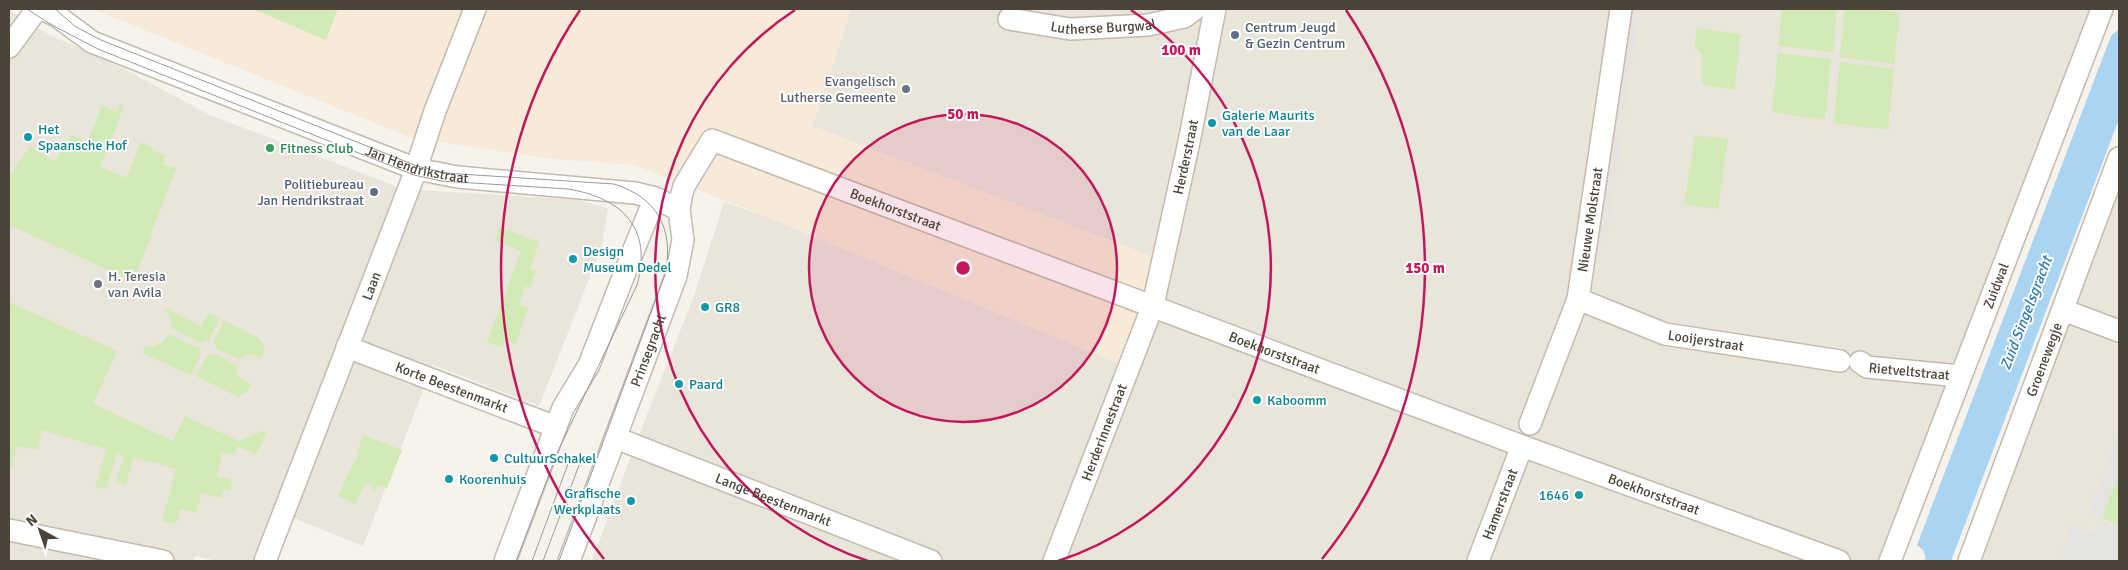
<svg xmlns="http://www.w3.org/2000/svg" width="2128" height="570" viewBox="0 0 2128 570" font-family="Signika,sans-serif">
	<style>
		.residential { fill: #eae5da }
		.commercial { fill: #f7ead8 }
		.green { fill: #d2eab5 }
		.parking { fill: #e5e3e0 }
		.water { fill: #a9d4f2 }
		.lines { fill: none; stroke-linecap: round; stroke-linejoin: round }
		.minor-casing { stroke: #c2bbae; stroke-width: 24 }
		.minor { stroke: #fff; stroke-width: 21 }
		.tram { stroke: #9a9a9a; stroke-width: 1 }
		.ring { fill: none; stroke: #c2185b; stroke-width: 2.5 }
		.service-dot { fill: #5c6f8a; stroke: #fff; stroke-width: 2 }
		.worship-dot { fill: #6b7280; stroke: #fff; stroke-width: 2 }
		.culture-dot { fill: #0f9aa8; stroke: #fff; stroke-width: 2 }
		.leisure-dot { fill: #2e9e5b; stroke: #fff; stroke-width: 2 }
		.labels { text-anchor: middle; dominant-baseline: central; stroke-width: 4; stroke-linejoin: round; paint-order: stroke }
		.street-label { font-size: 14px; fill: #4b4439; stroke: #fff }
		.service-label { font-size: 14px; fill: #4e5e75; stroke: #fff; text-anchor: start }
		.worship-label { font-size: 14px; fill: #5b616d; stroke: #fff; text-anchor: end }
		.culture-label { font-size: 14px; fill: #0d838f; stroke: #fff; text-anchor: start }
		.leisure-label { font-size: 14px; fill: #27864d; stroke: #fff; text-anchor: start }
		.water-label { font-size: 15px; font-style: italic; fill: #2e7ab2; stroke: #fff }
		.centre { fill: #c2185b; stroke: #fff; stroke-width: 2.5 }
		.ring-label { font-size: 15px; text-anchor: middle; font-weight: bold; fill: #c2185b; stroke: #fff; stroke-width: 4; stroke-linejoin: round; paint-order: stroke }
	</style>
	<rect width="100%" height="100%" fill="#f6f3ec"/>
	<path class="residential" d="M851 9H2089L1883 561H592L637 440 694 296 724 202 767 217 1127 367 1163 261 812 126Z
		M9 10 48 34 124 69 210 115 403 189 578 200 608 208 602 246 539 406 433 365 363 546 274 510 253 561H218L195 556 194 561H9Z
		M2119 162V561H1969Z"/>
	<path class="commercial" d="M93 9H851L812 126 1164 261 1127 367 767 217 634 165 544 158 409 137Z"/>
	<path class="green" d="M253 9H338L326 40Z
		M1782 9H1837L1833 52 1778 46Z
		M1844 9H1869L1900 13 1894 64 1840 57Z
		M1697 28 1740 34 1735 90 1702 85V53L1694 48Z
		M1778 53 1831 59 1825 120 1772 112Z
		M1840 62 1894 69 1888 130 1833 123Z
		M120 104 124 106 100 167 127 178 140 142 152 147V150L166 156 163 165 176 168 150 237 151 238 133 281 9 225V177L30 146 55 162 63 146 65 147 72 135 87 142 102 106 117 112Z
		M1695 135 1728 139 1718 209 1684 204Z
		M499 227 539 242 530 269 536 271 530 288 525 286 519 305 528 308 516 344 505 340 503 347 487 342 521 251 495 240Z
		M9 302 117 351 93 404 173 441 185 416 239 441 263 431 266 433 258 453H253L238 446 234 455 222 453 217 476 232 480 230 491 223 489 221 498 201 493 197 513 180 509 176 524 162 521 176 469 160 465V463L133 458 126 485 116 482 124 456 117 454 106 489 95 487 106 449 42 430 37 450 17 446 12 467 9 466Z
		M163 307 201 326 208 313 220 318 209 340 202 343 172 329 170 316Z
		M224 320 261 340 265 349 261 358 250 354 239 359 217 349 214 342Z
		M169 334 199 348 201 354 191 375 142 353 146 346C155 348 165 342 169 334Z
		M214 354 237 365 238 375 241 379 251 384 247 392 238 397 196 376 207 356Z
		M363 435 402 450 387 488 377 485 375 492 371 491 373 485 365 483 356 504 338 497 354 460 357 461 359 453 357 452Z
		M2119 472V525L2102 518Z"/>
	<path class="parking" d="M1633 16H1639L1623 123 1617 122Z
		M1616 134 1622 135 1606 241 1600 240Z
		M2117 438 2119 439V472L2102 518 2089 513Z
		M2105 522 2119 527V561H2077L2060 555 2072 524 2100 535Z"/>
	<path class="water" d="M2119 29V119L1951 561H1924L1926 558 1923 550 1917 545 2111 36Z"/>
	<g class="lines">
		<defs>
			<g id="minor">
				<path id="s1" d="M41 9 57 16 92 42 416 169 458 177 635 193 655 198 679 210"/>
				<path id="s2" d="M1009 19 1070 29 1148 25 1184 17 1195 9"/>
				<path d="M9 47 37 9"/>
				<path id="s3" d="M1578 299 1665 334 1840 361"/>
				<path d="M2063 310 2119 331"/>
				<path id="s4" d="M347 347 556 427"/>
				<path id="s5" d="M1860 362 1867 367 1960 376"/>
				<path id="s6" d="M1530 424 1578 299 1621 9"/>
				<path id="s7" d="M616 438 931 561"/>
				<path d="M9 530 163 561"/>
				<path id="s8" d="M265 561 414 175 435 111 475 9"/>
				<path d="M505 561 563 408 589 365 634 249 655 198"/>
				<path id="s9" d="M569 561 676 276 683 240 679 210 681 197 684 186 712 140 1522 446 1839 561"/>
				<path id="s10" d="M1054 561 1153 305 1189 142 1215 9"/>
				<path id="s11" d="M1478 561 1522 446"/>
				<path id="s12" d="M1890 561 2102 9"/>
				<path id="s13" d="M1969 561 2119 158"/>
			</g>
		</defs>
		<use href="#minor" class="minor-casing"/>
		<use href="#minor" class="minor"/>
		<path class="tram" d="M27 9 52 25 98 49 414 175 441 181 568 189C622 198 653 228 637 285L558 451 516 561
			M55 9 76 27 101 40 417 166 445 173 614 184C658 198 673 228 666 272L559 561
			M532 561 571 456
			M543 561 581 460"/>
	</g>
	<circle cx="963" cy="268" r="154" fill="#c2185b" fill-opacity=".12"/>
	<g class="ring">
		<circle cx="963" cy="268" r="154"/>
		<path d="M868 561A308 308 0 0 1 795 10M1131 10A308 308 0 0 1 1058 561"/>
		<path d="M604 559A462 462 0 0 1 580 10M1346 10A462 462 0 0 1 1322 559"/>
	</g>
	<g class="service-dot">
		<circle cx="1235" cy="35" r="5"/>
		<circle cx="374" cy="192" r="5"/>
	</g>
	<g class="worship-dot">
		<circle cx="906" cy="89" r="5"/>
		<circle cx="98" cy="284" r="5"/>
	</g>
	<g class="culture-dot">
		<circle cx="1212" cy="123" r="5"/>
		<circle cx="28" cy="137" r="5"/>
		<circle cx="573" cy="259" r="5"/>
		<circle cx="705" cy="307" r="5"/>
		<circle cx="679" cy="384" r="5"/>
		<circle cx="1257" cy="400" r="5"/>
		<circle cx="494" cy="458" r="5"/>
		<circle cx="449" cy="479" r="5"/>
		<circle cx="1579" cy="495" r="5"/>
		<circle cx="631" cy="501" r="5"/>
	</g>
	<circle class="leisure-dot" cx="270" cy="148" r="5"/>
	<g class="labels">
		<g class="street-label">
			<text stroke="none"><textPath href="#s2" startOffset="95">Lutherse Burgwal</textPath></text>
			<text stroke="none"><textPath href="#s10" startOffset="426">Herderstraat</textPath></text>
			<text stroke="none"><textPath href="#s1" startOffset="409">Jan Hendrikstraat</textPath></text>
			<text stroke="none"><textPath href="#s9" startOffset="646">Boekhorststraat</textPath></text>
			<text stroke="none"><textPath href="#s6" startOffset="214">Nieuwe Molstraat</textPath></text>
			<text stroke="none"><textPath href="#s8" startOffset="295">Laan</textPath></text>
			<text stroke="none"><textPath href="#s12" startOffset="295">Zuidwal</textPath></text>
			<text stroke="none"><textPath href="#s3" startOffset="135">Looijerstraat</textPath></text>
			<text stroke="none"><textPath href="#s9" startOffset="225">Prinsegracht</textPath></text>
			<text stroke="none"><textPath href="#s9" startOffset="1051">Boekhorststraat</textPath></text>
			<text stroke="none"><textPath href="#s13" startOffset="215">Groenewegje</textPath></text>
			<text stroke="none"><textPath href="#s5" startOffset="51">Rietveltstraat</textPath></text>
			<text stroke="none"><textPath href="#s4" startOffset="112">Korte Beestenmarkt</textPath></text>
			<text stroke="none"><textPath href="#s10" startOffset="138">Herderinnestraat</textPath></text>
			<text stroke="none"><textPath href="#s9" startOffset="1456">Boekhorststraat</textPath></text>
			<text stroke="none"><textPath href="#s7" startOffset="169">Lange Beestenmarkt</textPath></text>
			<text stroke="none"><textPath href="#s11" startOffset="61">Hamerstraat</textPath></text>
		</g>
		<g class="service-label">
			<text x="1245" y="27">Centrum Jeugd<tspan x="1245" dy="16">&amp; Gezin Centrum</tspan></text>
			<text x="364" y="184" text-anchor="end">Politiebureau<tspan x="364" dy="16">Jan Hendrikstraat</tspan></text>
		</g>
		<g class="worship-label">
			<text x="896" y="81">Evangelisch<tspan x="896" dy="16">Lutherse Gemeente</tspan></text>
			<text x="108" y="276" text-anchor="start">H. Teresia<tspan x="108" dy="16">van Avila</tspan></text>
		</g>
		<g class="culture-label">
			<text x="1222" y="115">Galerie Maurits<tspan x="1222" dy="16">van de Laar</tspan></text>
			<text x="38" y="129">Het<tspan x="38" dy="16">Spaansche Hof</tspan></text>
			<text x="583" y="251">Design<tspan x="583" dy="16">Museum Dedel</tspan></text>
			<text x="715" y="307">GR8</text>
			<text x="689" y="384">Paard</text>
			<text x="1267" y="400">Kaboomm</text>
			<text x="504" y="458">CultuurSchakel</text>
			<text x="459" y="479">Koorenhuis</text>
			<text x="621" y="493" text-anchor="end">Grafische<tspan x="621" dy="16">Werkplaats</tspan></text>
			<text x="1569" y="495" text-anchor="end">1646</text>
		</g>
		<g class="leisure-label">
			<text x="280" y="148">Fitness Club</text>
		</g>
		<g class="water-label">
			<text transform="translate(2026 313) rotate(-69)">Zuid Singelsgracht</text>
		</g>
	</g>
	<circle cx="963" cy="268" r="8" class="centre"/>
	<g class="ring-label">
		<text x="1181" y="55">100 m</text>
		<text x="963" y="119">50 m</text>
		<text x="1425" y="273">150 m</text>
	</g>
	<rect width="2128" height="570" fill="none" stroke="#4b4439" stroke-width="20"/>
	<g transform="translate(40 530) rotate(320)" stroke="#ffffff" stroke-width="4" paint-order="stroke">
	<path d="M0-4L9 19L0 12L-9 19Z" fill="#4b4439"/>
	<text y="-8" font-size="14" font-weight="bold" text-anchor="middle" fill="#4b4439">N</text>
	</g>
</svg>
